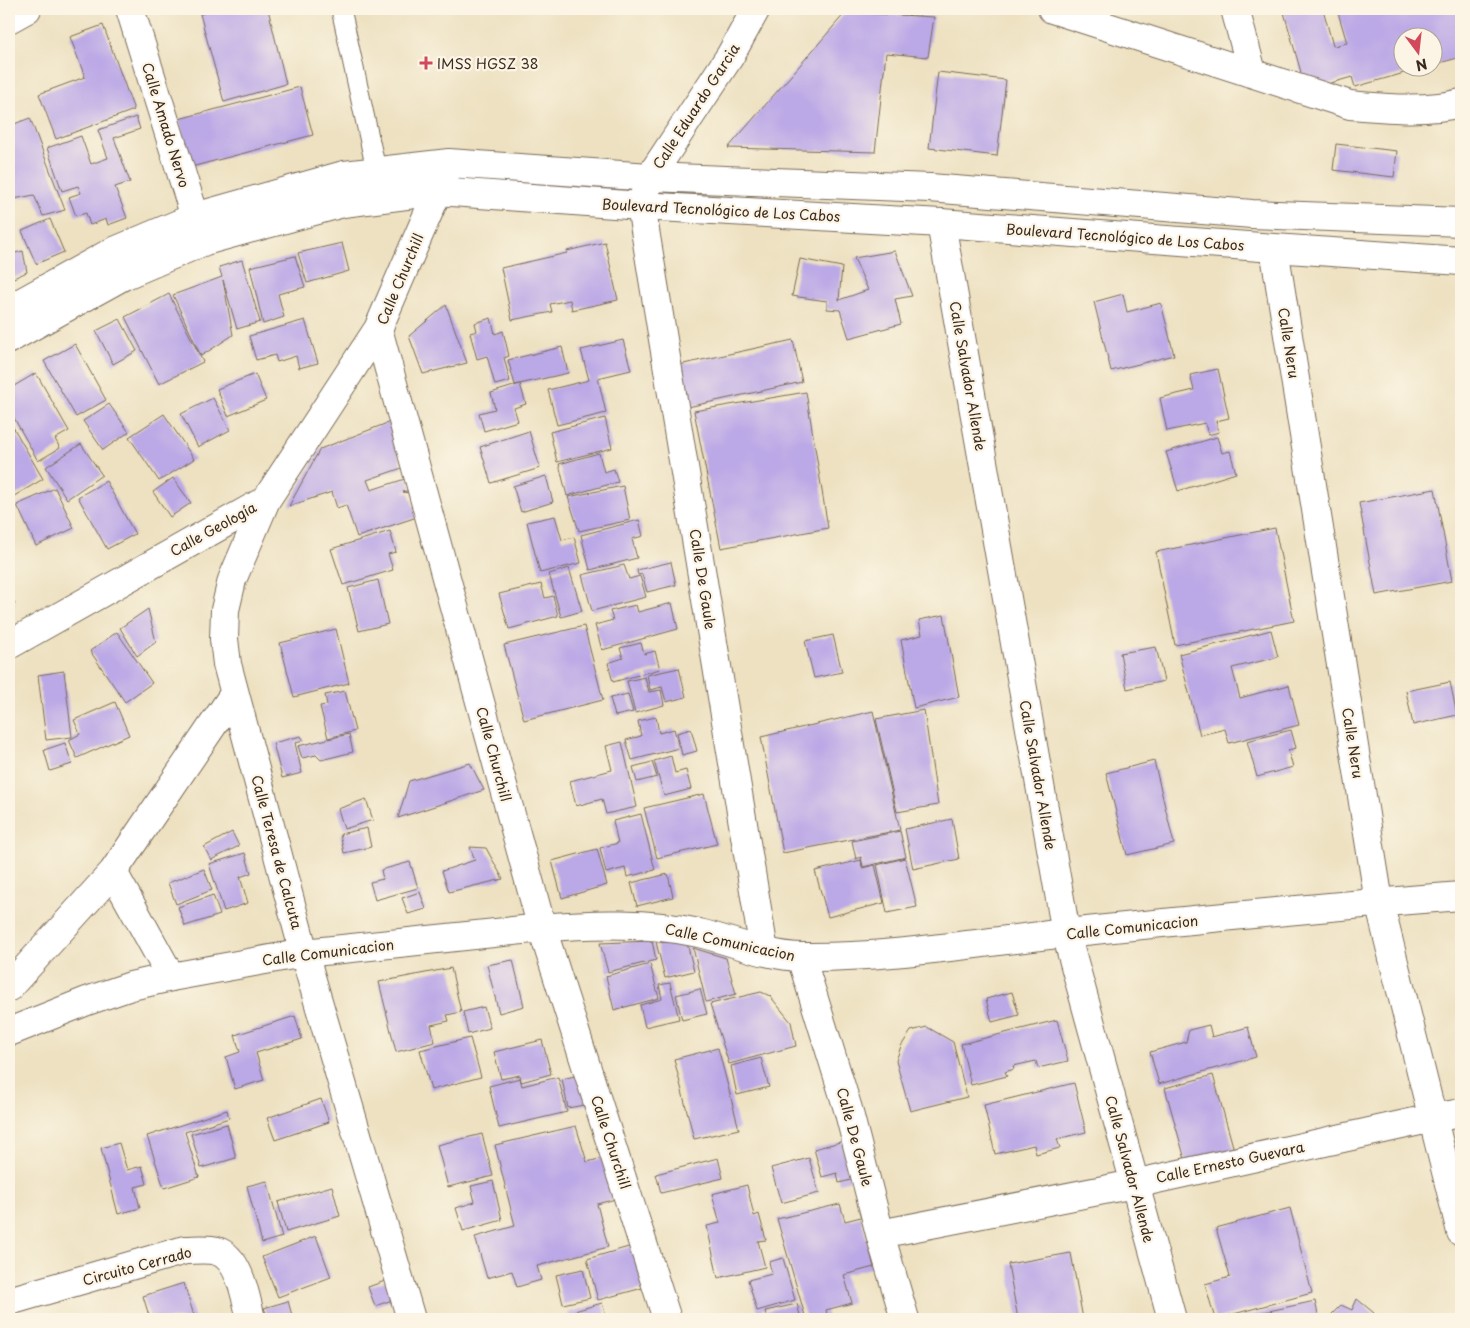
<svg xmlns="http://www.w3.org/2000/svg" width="1470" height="1328" viewBox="0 0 1470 1328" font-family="'Playpen Sans',sans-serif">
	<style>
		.building { fill: #bba8e6 }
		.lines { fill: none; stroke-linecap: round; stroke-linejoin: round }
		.service-casing { stroke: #796a57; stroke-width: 21 }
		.minor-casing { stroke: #796a57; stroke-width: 30 }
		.tertiary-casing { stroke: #796a57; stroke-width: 30 }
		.service { stroke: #fff; stroke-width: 19 }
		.minor { stroke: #fff; stroke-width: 28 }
		.tertiary { stroke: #fff; stroke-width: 28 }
		.poi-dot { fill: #d1495b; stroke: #fcf5e5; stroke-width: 2 }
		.labels { text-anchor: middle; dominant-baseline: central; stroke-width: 4.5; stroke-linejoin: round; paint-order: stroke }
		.poi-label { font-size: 14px; fill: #3b2a1e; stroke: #fcf5e5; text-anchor: start }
		.street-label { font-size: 14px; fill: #3b2a1e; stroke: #fcf5e5 }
	</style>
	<rect width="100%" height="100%" fill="#fcf5e5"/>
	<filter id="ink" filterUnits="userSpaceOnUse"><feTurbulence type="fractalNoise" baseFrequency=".02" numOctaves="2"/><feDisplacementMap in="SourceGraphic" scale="10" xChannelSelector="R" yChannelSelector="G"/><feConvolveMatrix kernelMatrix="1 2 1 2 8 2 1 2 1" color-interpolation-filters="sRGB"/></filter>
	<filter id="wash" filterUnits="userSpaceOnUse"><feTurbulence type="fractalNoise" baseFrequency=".0096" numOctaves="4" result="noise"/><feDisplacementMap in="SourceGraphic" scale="20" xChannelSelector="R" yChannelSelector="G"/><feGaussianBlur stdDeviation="1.12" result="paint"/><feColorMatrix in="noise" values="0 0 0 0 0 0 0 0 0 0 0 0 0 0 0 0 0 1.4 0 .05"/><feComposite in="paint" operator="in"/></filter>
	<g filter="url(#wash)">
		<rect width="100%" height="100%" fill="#ede1c1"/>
		<g id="blocks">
			<path class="building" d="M218 9H268L286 84 224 102 200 14Z
				M1283 9H1323L1333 46 1347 43 1337 9H1458L1461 21V57L1432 65V38H1402V68H1422L1355 87 1352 77 1306 90Z
				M846 12 934 17 928 57 886 53 875 152 728 148Z
				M103 25 134 110 56 139 39 94 85 77 70 37Z
				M938 72 1006 80 997 156 929 148Z
				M300 87 313 135 191 167 179 119Z
				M136 117 140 129 114 138 130 182 115 187 127 218 108 225 106 219 90 225 86 213 76 216 69 197 81 193 78 186 62 191 47 148 81 136 91 164 108 158 98 130Z
				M30 118 65 210 43 216 34 195 9 200V126Z
				M1336 144 1397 151 1394 177 1333 170Z
				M50 219 64 252 36 264 22 231Z
				M605 242 618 300 572 310 570 300 550 304 552 312 512 320 501 268 567 253V251Z
				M342 243 349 271 307 283 298 253Z
				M9 248 11 254 23 251 27 272 9 280Z
				M895 251 912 296 895 299 901 324 849 338 840 310 827 309V301L792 296 800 259 842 267 839 300 868 290 854 258Z
				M295 256 305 287 278 294 284 317 263 324 250 267Z
				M242 260 260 322 237 329 223 280 233 335 201 356 173 295 222 277 219 267Z
				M169 294 203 362 159 384 125 317Z
				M1123 294 1127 312 1161 303 1174 355 1111 371 1094 302Z
				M446 305 467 363 423 374 409 336Z
				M491 318 495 334 503 331 509 356 504 358 510 381 495 385 487 356 477 359 470 333 477 331 475 323Z
				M120 319 137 351 113 364 96 331Z
				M305 320 318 363 299 368 296 356 277 362 275 355 256 360 249 336Z
				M623 340 631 370 598 378 606 413 557 425 548 390 589 380 581 350Z
				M793 340 802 382 688 407 679 365Z
				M75 344 106 400 76 417 44 361Z
				M562 347 568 373 515 385 508 360Z
				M1218 369 1229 418 1216 421 1219 432 1208 435 1205 423 1167 431 1160 398 1194 390 1190 375Z
				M36 373 69 431 55 439 60 448 38 461 9 409V389Z
				M255 374 266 400 228 416 217 389Z
				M520 384 526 404 514 408 518 421 484 431 479 413 495 409 491 393Z
				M806 392 828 528 721 548 694 411Z
				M213 398 230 430 198 447 181 414Z
				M109 404 129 432 103 450 83 421Z
				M164 414 194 459 159 481 129 437Z
				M605 418 612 448 557 462 550 432Z
				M9 420 43 479 9 499Z
				M390 422 402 468 367 480 371 490 408 478 412 489 403 492 409 493 417 517 357 537 346 505 337 508 332 492 289 506 320 449Z
				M529 431 540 468 491 483 480 447Z
				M1217 437 1222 453 1230 451 1236 473 1178 491 1166 452Z
				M81 444 102 475 67 499 46 467Z
				M599 453 604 472 614 469 618 482 567 496 559 464Z
				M546 476 553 502 521 512 513 486Z
				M173 478 191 503 170 517 153 492Z
				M106 481 135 534 107 549 78 497Z
				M623 486 630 520 579 531 568 497Z
				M55 488 74 528 36 546 17 505Z
				M1435 489 1452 581 1376 595 1359 503Z
				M555 516 562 540 574 537 581 563 540 573 527 522Z
				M639 520 643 536 632 539 637 558 590 570 581 535Z
				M1275 528 1294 621 1175 645 1156 552Z
				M390 531 396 552 388 554 393 570 343 585 331 549Z
				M671 562 676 585 647 592 642 574 638 575 637 570Z
				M624 565 629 579 640 576 646 597 592 611 582 575Z
				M569 568 582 611 561 617 549 574Z
				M378 580 388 624 359 631 348 588Z
				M541 584 545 598 553 596 558 616 509 629 499 594Z
				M9 593 15 604 9 607Z
				M672 603 678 629 602 650 595 625 613 620 610 611 636 605 638 612Z
				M148 609 156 642 137 656 120 628Z
				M944 615 959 697 914 708 901 640 922 635 919 620Z
				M584 626 603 700 524 720 504 645Z
				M336 629 349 683 294 697 280 643Z
				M1271 630 1278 657 1232 668 1240 698 1289 685 1299 725 1229 743 1225 729 1200 735 1179 654Z
				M117 632 152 683 125 702 90 651Z
				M833 635 842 672 814 678 805 641Z
				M641 643 644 654 655 651 660 669 613 682 608 663 623 658 620 648Z
				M1156 647 1164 681 1127 689 1120 653Z
				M679 668 686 697 666 702 662 687 650 690 647 675Z
				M64 671 72 737 46 740 38 675Z
				M645 677 649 692 661 690 664 705 635 713 627 681Z
				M1450 682 1457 715 1413 725 1406 691Z
				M345 691 355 731 328 738 320 706 327 705 325 695Z
				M628 694 633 712 615 716 610 698Z
				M115 702 129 735 77 758 69 740 80 734 74 720Z
				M924 710 938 805 897 812 876 719Z
				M873 711 900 830 783 853 761 737Z
				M656 717 659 733 674 729 679 748 632 760 626 740 641 736 638 721Z
				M691 729 697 751 682 755 677 733Z
				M1291 730 1296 748 1288 750 1293 767 1257 777 1247 741Z
				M349 734 353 752 321 760 316 755 302 758 298 746Z
				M301 736 304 741 295 743 302 773 282 778 273 743Z
				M622 742 637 807 606 814 602 799 576 806 570 781 612 770 606 746Z
				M65 743 72 764 50 771 44 750Z
				M671 756 675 773 686 770 691 789 664 796 654 761Z
				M1154 761 1174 844 1127 855 1106 773Z
				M652 762 657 777 637 782 633 767Z
				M470 763 484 790 398 818 409 781Z
				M704 794 717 844 657 858 644 808Z
				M366 799 373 820 344 829 338 809Z
				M641 814 655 870 627 877 625 868 606 873 600 848 618 843 613 821Z
				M952 819 959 859 913 869 905 829Z
				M367 828 371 847 344 853 340 834Z
				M900 831 906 857 863 867 861 857 856 859 852 841Z
				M232 832 239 846 211 860 204 847Z
				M470 847 486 848 503 879 449 892 442 871 475 860Z
				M597 849 607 885 562 898 552 861Z
				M245 853 251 873 240 877 248 903 224 911 209 864Z
				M905 858 917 907 887 913 877 865Z
				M861 860 862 868 875 865 884 903 828 917 815 871Z
				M410 862 418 888 375 900 370 882 383 879 381 870Z
				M204 869 212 890 176 904 168 883Z
				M668 874 673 897 637 906 631 883Z
				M420 892 426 909 408 914 402 898Z
				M213 895 220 915 185 926 178 907Z
				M652 941 656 960 608 972 600 943Z
				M656 942 687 943 694 971 665 978Z
				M693 948 726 958 736 994 706 1002Z
				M513 960 524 1006 499 1013 487 965Z
				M650 964 659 998 614 1010 606 976Z
				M451 968 461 1012 447 1015 449 1021 431 1025 435 1042 396 1052 379 982Z
				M670 983 679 1019 645 1027 640 1005 662 999 659 985Z
				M700 989 707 1014 682 1020 676 995Z
				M761 992 770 996 791 1022 796 1046 729 1064 710 1004Z
				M1012 992 1019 1015 992 1022 986 999Z
				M484 1007 490 1028 468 1034 463 1012Z
				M295 1016 302 1039 256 1053 264 1080 235 1089 226 1057 240 1052 235 1035Z
				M1057 1020 1068 1061 1038 1068 1036 1061 1013 1066 1014 1069 1005 1072 1007 1076 971 1085 961 1044Z
				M1209 1025 1212 1037 1248 1027 1256 1057 1159 1084 1150 1052 1186 1042 1189 1030Z
				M927 1027 953 1042 967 1097 910 1111 896 1061 901 1046 911 1031Z
				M470 1038 481 1077 431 1090 420 1050Z
				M542 1040 551 1074 521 1082 520 1075 501 1079 494 1052Z
				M718 1048 739 1129 694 1139 674 1059Z
				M761 1058 769 1087 737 1095 731 1066Z
				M583 1074 589 1104 568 1108 562 1079Z
				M1213 1075 1234 1150 1186 1163 1165 1088Z
				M558 1077 567 1112 499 1128 489 1086 520 1078 522 1086Z
				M1074 1083 1086 1132 1057 1139 1060 1148 1036 1154 1034 1145 995 1154 984 1105Z
				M321 1099 329 1122 275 1140 267 1118Z
				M227 1110 229 1118 185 1132 199 1177 164 1188 147 1136Z
				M227 1124 236 1158 201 1168 191 1134Z
				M576 1126 587 1162 611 1156 623 1197 597 1204 608 1247 537 1266 541 1280 517 1287 512 1271 487 1278 475 1237 515 1226 495 1145Z
				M482 1134 493 1176 448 1187 437 1145Z
				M844 1141 855 1179 839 1183 837 1173 822 1177 814 1149Z
				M119 1143 127 1170 142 1166 147 1184 135 1187 140 1208 118 1214 101 1148Z
				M718 1158 723 1178 661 1193 656 1174Z
				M809 1158 819 1193 781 1203 771 1168Z
				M267 1181 282 1237 262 1243 247 1186Z
				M493 1181 502 1220 463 1231 456 1208 475 1202 471 1186Z
				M747 1185 754 1216 759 1214 766 1240 758 1241 765 1267 718 1278 707 1226 720 1223 712 1194Z
				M332 1186 340 1216 286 1232 278 1202Z
				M840 1204 845 1221 861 1217 874 1267 844 1275 852 1303 826 1310 828 1319H806L777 1219Z
				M1290 1208 1312 1293 1215 1319 1205 1284 1230 1277 1216 1228Z
				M316 1236 331 1277 278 1297 262 1257Z
				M639 1244 650 1286 598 1300 587 1259Z
				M1071 1253 1083 1319H1018L1008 1264Z
				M783 1258 795 1300 757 1311 748 1280 772 1274 769 1262Z
				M583 1269 590 1298 563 1304 556 1275Z
				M388 1280 395 1299 375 1306 368 1287Z
				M184 1283 195 1319H150L143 1296Z
				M1357 1299 1374 1313 1368 1319 1328 1318 1341 1305 1352 1310Z
				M288 1301 293 1319H268L264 1308Z
				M1315 1301 1319 1319H1237V1318Z
				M602 1303 607 1319H570L568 1313Z
				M797 1304 801 1319H788V1318L767 1319 765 1311Z"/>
		</g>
	</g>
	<g filter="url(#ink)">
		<use href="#blocks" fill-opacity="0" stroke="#796a57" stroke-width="1"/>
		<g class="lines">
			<defs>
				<path id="service" d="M341 9 379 183"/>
				<path id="minor" d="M130 9 195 217 204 238
					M756 9 730 56 650 177 641 206 764 951
					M1052 9 1350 105C1387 108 1425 112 1461 103
					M1235 9 1252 72
					M9 19 27 9
					M446 172 378 329 542 928 667 1319
					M941 223 1066 933 1172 1319
					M1274 248 1379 902 1461 1232
					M266 500 232 580 225 610 224 639 227 664 304 953 411 1319
					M9 645 266 500 378 329
					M113 872 171 977
					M801 957 848 1109 880 1234 905 1319
					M9 987 113 872 234 694
					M880 1234 1134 1184 1433 1118 1461 1113
					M9 1301 185 1250C195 1250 207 1248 217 1251 240 1258 246 1299 251 1319"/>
				<path id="tertiary" d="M9 309 110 253 195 217 344 175 449 163 650 177 930 188 1252 214 1461 222
					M9 339 123 276 205 241 343 203 438 191 641 206 941 223 1274 248 1461 261
					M9 1032 87 1001 131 986 171 977 304 953 542 928C595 923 647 922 699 933 733 941 768 957 803 957 892 958 980 942 1067 933 1199 919 1330 906 1461 896"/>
			</defs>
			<use href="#service" class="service-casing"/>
			<use href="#minor" class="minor-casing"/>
			<use href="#tertiary" class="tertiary-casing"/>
			<use href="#service" class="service"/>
			<use href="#minor" class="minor"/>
			<use href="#tertiary" class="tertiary"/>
		</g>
	</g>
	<path class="poi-dot" d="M423.5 55.5h5v5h5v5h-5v5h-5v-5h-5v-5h5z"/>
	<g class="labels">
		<g class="poi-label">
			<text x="437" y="63">IMSS HGSZ 38</text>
		</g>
		<g class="street-label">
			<text transform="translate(696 106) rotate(-57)">Calle Eduardo Garcia</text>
			<text transform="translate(166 125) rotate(73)">Calle Amado Nervo</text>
			<text transform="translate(721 210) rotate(3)">Boulevard Tecnológico de Los Cabos</text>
			<text transform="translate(1125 237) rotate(4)">Boulevard Tecnológico de Los Cabos</text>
			<text transform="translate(400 279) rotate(-67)">Calle Churchill</text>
			<text transform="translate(1289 343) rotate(81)">Calle Neru</text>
			<text transform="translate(968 376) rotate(80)">Calle Salvador Allende</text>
			<text transform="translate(213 529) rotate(-29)">Calle Geología</text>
			<text transform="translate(703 579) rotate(81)">Calle De Gaule</text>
			<text transform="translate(1353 743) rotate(81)">Calle Neru</text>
			<text transform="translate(494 754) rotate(75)">Calle Churchill</text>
			<text transform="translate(1038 775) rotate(80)">Calle Salvador Allende</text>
			<text transform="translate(277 852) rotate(75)">Calle Teresa de Calcuta</text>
			<text transform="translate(1132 927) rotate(-6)">Calle Comunicacion</text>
			<text transform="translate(730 942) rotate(12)">Calle Comunicacion</text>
			<text transform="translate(328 952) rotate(-7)">Calle Comunicacion</text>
			<text transform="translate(855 1137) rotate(75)">Calle De Gaule</text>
			<text transform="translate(611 1142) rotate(72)">Calle Churchill</text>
			<text transform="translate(1230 1162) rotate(-12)">Calle Ernesto Guevara</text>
			<text transform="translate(1130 1169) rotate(75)">Calle Salvador Allende</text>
			<text transform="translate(137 1266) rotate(-15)">Circuito Cerrado</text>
		</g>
	</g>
	<rect width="1470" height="1328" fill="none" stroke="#fcf5e5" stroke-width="30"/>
	<g transform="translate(1418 52) rotate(165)"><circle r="24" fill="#fcf5e5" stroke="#afa495"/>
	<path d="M0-4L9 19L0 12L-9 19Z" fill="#d1495b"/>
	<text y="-8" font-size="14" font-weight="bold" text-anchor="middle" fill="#3b2a1e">N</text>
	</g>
</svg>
